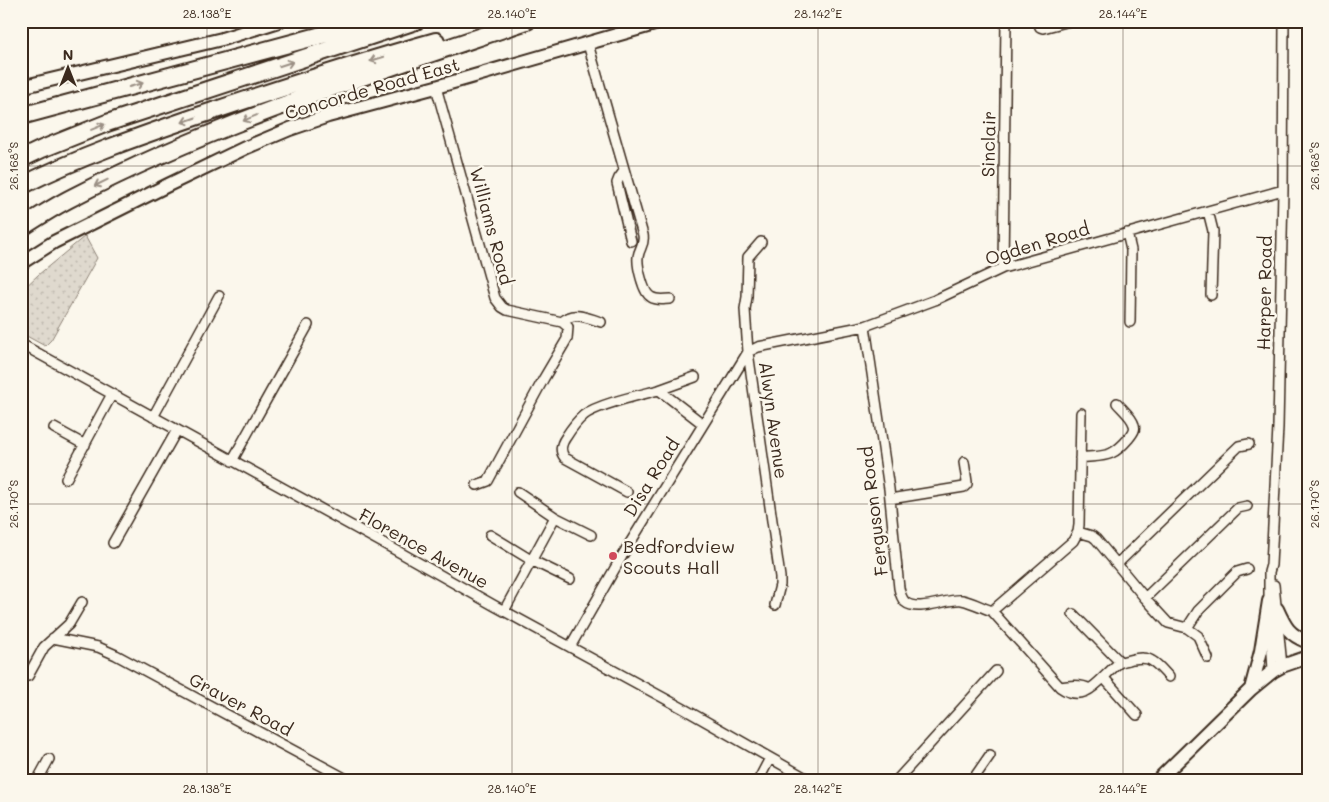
<svg xmlns="http://www.w3.org/2000/svg" width="1329" height="802" viewBox="0 0 1329 802" font-family="Mali,sans-serif">
	<style>
		.grass { fill: url(#grass-dots); stroke: #8d8276 }
		.lines { fill: none; stroke-linecap: round; stroke-linejoin: round }
		.minor-casing { stroke: #3b2a1e; stroke-width: 12 }
		.secondary-casing { stroke: #3b2a1e; stroke-width: 16 }
		.motorway-casing { stroke: #3b2a1e; stroke-width: 20 }
		.minor { stroke: #fbf7ec; stroke-width: 9 }
		.secondary { stroke: #fbf7ec; stroke-width: 12 }
		.motorway { stroke: #fbf7ec; stroke-width: 16 }
		.oneway { stroke: #9b9085 }
		.ticks { fill: none; stroke: #3b2a1e; stroke-width: 1; stroke-opacity: 0.45 }
		.poi-dot { fill: #d1495b; stroke: #fbf7ec; stroke-width: 2 }
		.labels { text-anchor: middle; dominant-baseline: central; stroke-width: 5; stroke-linejoin: round; paint-order: stroke }
		.street-label { font-size: 18px; fill: #3b2a1e; stroke: #fbf7ec }
		.poi-label { font-size: 18px; fill: #3b2a1e; stroke: #fbf7ec; text-anchor: start }
		.neatline { fill: none; stroke: #3b2a1e; stroke-width: 2 }
		.ticks-label { font-size: 12px; text-anchor: middle; fill: #3b2a1e }
	</style>
	<defs>
		<pattern id="grass-dots" width="8" height="8" patternUnits="userSpaceOnUse" patternTransform="scale(1.25)"><rect width="8" height="8" fill="#dfd9ce"/><path d="M2 2h.1M6 6h.1" fill="none" stroke="#c0bab0" stroke-width="1.8" stroke-linecap="round"/></pattern>
	</defs>
	<rect width="100%" height="100%" fill="#fbf7ec"/>
	<filter id="ink" filterUnits="userSpaceOnUse"><feTurbulence type="fractalNoise" baseFrequency=".02" numOctaves="2"/><feDisplacementMap in="SourceGraphic" scale="10" xChannelSelector="R" yChannelSelector="G"/><feConvolveMatrix kernelMatrix="1 2 1 2 8 2 1 2 1" color-interpolation-filters="sRGB"/></filter>
	<g filter="url(#ink)">
		<path class="grass" d="M85 236 97 258 51 340 45 346 21 333V291L38 275Z"/>
		<g class="lines">
			<defs>
				<path id="minor" d="M1038 21 1040 27 1043 28 1070 21
					M588 44 643 235C645 245 639 248 638 257 637 265 643 293 651 297 657 301 664 299 670 299
					M436 87 495 298 502 307 507 310 562 322 568 327 567 339 544 378 488 481 477 485
					M624 171 619 178 617 183 631 241
					M1208 211 1213 231 1211 295
					M1127 233 1131 250 1130 322
					M761 242 748 257 747 297 745 309 748 352 780 577V585L775 605
					M1003 268 1006 21
					M562 322C574 310 587 318 601 322
					M865 326 889 489 899 588C900 593 901 598 905 602 918 613 947 598 962 600 972 602 983 608 992 611L1073 541 1078 532 1079 525 1081 413
					M21 344 401 553 495 606 684 709 811 781
					M748 352 758 347 865 326 935 300 1003 268 1283 190
					M695 377 659 390 703 424
					M153 417 219 296
					M54 428 85 445
					M1080 458C1105 455 1111 459 1129 438 1132 434 1136 430 1134 425 1132 417 1122 409 1117 403
					M232 461 308 325
					M66 479 112 394
					M627 492 565 458C559 451 561 444 566 437 571 429 577 421 584 415 598 404 640 395 659 390
					M890 499 964 487 967 484V482L964 462
					M555 517 591 535
					M1078 532 1092 536 1096 539 1145 598 1168 623 1187 628 1198 636 1208 658
					M490 535 531 560 570 579
					M113 543 177 430
					M1117 564 1239 446 1249 444
					M1274 585 1282 666
					M1145 598 1238 508 1247 506
					M504 611 555 517 518 492
					M992 611 1060 687C1087 706 1100 677 1119 663 1122 661 1129 660 1133 659 1140 658 1147 657 1152 661 1159 665 1164 672 1169 677
					M1073 614 1120 662
					M1187 628 1198 611 1237 572 1247 569
					M53 638 98 647 116 655 350 781
					M570 647 622 556 748 352
					M1273 671 1269 601V572L1271 565 1278 427 1283 190 1284 21
					M28 676 44 647 69 624 82 602
					M1104 678 1137 715
					M1060 687C1070 685 1082 684 1090 689
					M37 781 49 759
					M758 781 770 758
					M896 781 996 671
					M972 781 990 755"/>
				<path id="secondary" d="M21 87 222 39 279 21
					M21 263 54 242 168 185 245 148 290 129 328 116 436 87 665 21
					M1277 609C1285 627 1289 635 1308 642
					M1251 689 1261 651 1269 601
					M1157 781 1251 689 1273 671 1282 666 1308 657"/>
				<path id="motorway" d="M21 116 374 21
					M21 159 42 149 107 123 416 21
					M21 186C79 157 140 136 201 115 278 89 357 63 436 41
					M21 228C38 217 55 206 73 197 217 122 374 73 527 21"/>
			</defs>
			<use href="#minor" class="minor-casing"/>
			<use href="#secondary" class="secondary-casing"/>
			<use href="#motorway" class="motorway-casing"/>
			<use href="#minor" class="minor"/>
			<use href="#secondary" class="secondary"/>
			<use href="#motorway" class="motorway"/>
		</g>
		<defs><path id="oneway-shaft" d="M-6 0H5M1.5-3L5.5 0L1.5 3" fill="none" stroke-width="1.6" stroke-linecap="round" stroke-linejoin="round" transform="scale(1.25)"/></defs>
		<g class="oneway">
			<use href="#oneway-shaft" transform="translate(377 59) rotate(163)"/>
			<use href="#oneway-shaft" transform="translate(286 64) rotate(-18)"/>
			<use href="#oneway-shaft" transform="translate(136 85) rotate(-15)"/>
			<use href="#oneway-shaft" transform="translate(250 118) rotate(157)"/>
			<use href="#oneway-shaft" transform="translate(189 120) rotate(161)"/>
			<use href="#oneway-shaft" transform="translate(98 127) rotate(-22)"/>
			<use href="#oneway-shaft" transform="translate(101 183) rotate(154)"/>
		</g>
	</g>
	<path class="ticks" d="M207 21V781M512 21V781M818 21V781M1123 21V781M21 166H1308M21 504H1308"/>
	<circle class="poi-dot" cx="613" cy="556" r="5"/>
	<g class="labels">
		<g class="street-label">
			<text transform="translate(372 88) rotate(-16)">Concorde Road East</text>
			<text transform="translate(988 144) rotate(-89)">Sinclair</text>
			<text transform="translate(492 226) rotate(75)">Williams Road</text>
			<text transform="translate(1037 243) rotate(-17)">Ogden Road</text>
			<text transform="translate(1264 293) rotate(-89)">Harper Road</text>
			<text transform="translate(774 420) rotate(82)">Alwyn Avenue</text>
			<text transform="translate(651 477) rotate(-58)">Disa Road</text>
			<text transform="translate(873 511) rotate(-97)">Ferguson Road</text>
			<text transform="translate(424 548) rotate(29)">Florence Avenue</text>
			<text transform="translate(241 704) rotate(28)">Graver Road</text>
		</g>
		<g class="poi-label">
			<text x="623" y="546">Bedfordview<tspan x="623" dy="21">Scouts Hall</tspan></text>
		</g>
	</g>
	<rect width="1329" height="802" fill="none" stroke="#fbf7ec" stroke-width="55"/>
	<g transform="translate(68 68)" stroke="#fbf7ec" stroke-width="4" paint-order="stroke">
	<path d="M0-4L9 19L0 12L-9 19Z" fill="#3b2a1e"/>
	<text y="-8" font-size="14" font-weight="bold" text-anchor="middle" fill="#3b2a1e">N</text>
	</g>
	<rect x="28" y="28" width="1274" height="746" class="neatline"/>
	<g class="ticks-label">
		<text x="207" y="18">28.138°E</text>
		<text x="512" y="18">28.140°E</text>
		<text x="818" y="18">28.142°E</text>
		<text x="1123" y="18">28.144°E</text>
		<text transform="translate(14 166) rotate(-90)" y="4">26.168°S</text>
		<text transform="translate(1315 166) rotate(-90)" y="4">26.168°S</text>
		<text transform="translate(14 504) rotate(-90)" y="4">26.170°S</text>
		<text transform="translate(1315 504) rotate(-90)" y="4">26.170°S</text>
		<text x="207" y="793">28.138°E</text>
		<text x="512" y="793">28.140°E</text>
		<text x="818" y="793">28.142°E</text>
		<text x="1123" y="793">28.144°E</text>
	</g>
</svg>
